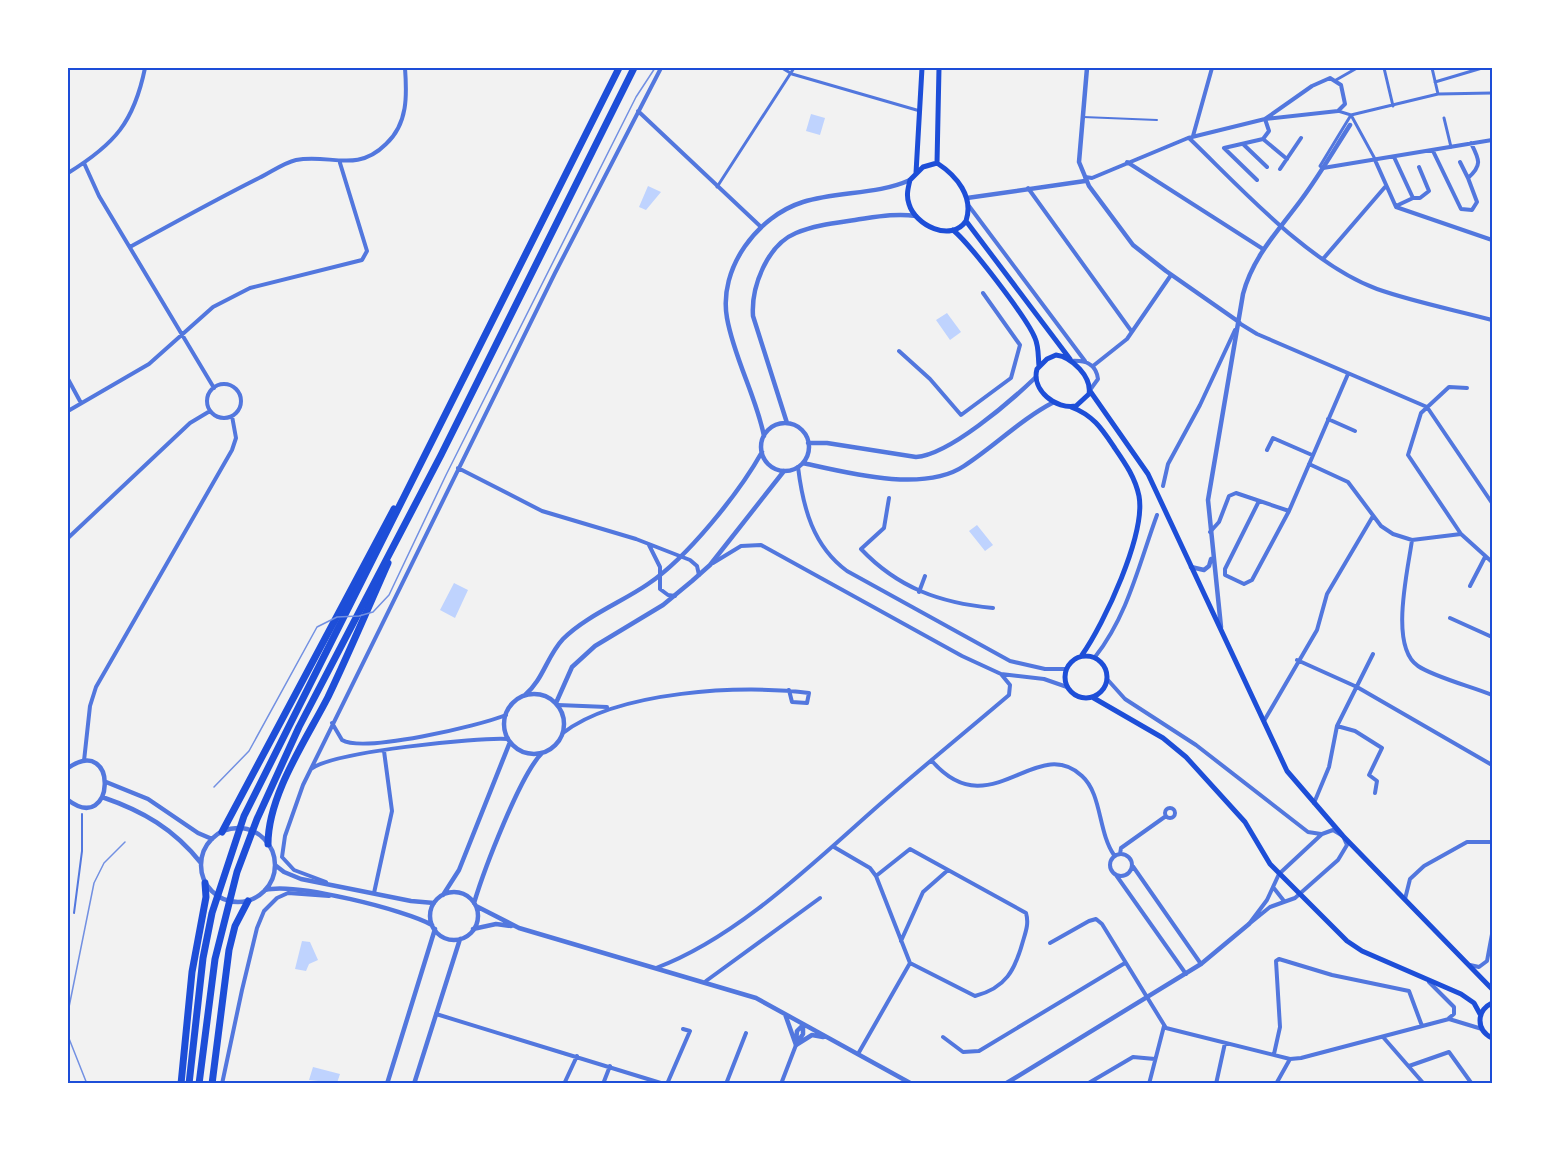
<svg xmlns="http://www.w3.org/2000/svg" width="1560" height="1151" viewBox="0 0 1560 1151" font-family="Bitter,serif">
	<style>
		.water { fill: #bfd3fe }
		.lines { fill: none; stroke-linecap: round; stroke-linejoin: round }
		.service { stroke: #5277de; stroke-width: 2 }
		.pedestrian { stroke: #5277de; stroke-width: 3 }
		.minor { stroke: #5277de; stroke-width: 4 }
		.tertiary { stroke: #5277de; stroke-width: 4.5 }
		.secondary { stroke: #1d4ed8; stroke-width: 5 }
		.trunk { stroke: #1d4ed8; stroke-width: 7 }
		.motorway { stroke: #1d4ed8; stroke-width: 7 }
		.tram { stroke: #7290e2; stroke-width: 1.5 }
		.neatline { fill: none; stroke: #1d4ed8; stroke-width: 2 }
	</style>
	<rect width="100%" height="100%" fill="#f2f2f2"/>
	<path class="water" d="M811 114 825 118 820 135 806 131Z
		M648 186 661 192 646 210 639 207Z
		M947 313 961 332 950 340 936 320Z
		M977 525 993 545 985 551 969 531Z
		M454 583 468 590 455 618 440 610Z
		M302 941 310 942 318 960 309 964 306 971 295 969Z
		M313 1067 340 1074 337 1083 309 1080Z"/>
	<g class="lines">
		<path class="service" d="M1083 117 1157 120
			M74 913 82 851V814"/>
		<path class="pedestrian" d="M782 68 792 74 920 111
			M1384 68 1393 106
			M1432 68 1438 94
			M1336 80 1357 68
			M1435 82 1482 68
			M1338 111 1351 115 1375 159
			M1444 118 1451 147
			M1322 168 1320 166 1351 115 1438 94 1492 93
			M717 187 794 68"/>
		<path class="minor" d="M638 111 760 226
			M1193 136 1212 68
			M1189 138C1241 188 1309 264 1377 289 1414 302 1455 310 1492 320
			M1263 139 1287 159
			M1243 144 1267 167
			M1433 151 1461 209 1472 210 1477 202 1468 178C1483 165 1479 159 1471 143
			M1394 157 1413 198
			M1375 160 1396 207 1492 240
			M1127 162 1263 249
			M1460 162 1468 178
			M84 163 99 196 214 388
			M1323 168 1492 140
			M1280 169 1301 138
			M68 173C115 144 134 122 145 68
			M1085 177 1092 178 1188 138 1265 119 1338 111 1345 104 1341 85 1330 78 1312 86 1265 119
			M1257 180 1224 148 1263 139 1269 131 1265 119
			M1028 188 1132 332
			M969 206 1085 361
			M1396 206 1413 198H1420L1429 191 1419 167
			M130 247C172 224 215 200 259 178 270 173 283 163 296 160 329 153 356 174 386 144 408 124 407 95 405 68
			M1323 259 1385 187
			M1239 323 1257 334 1427 407 1492 503
			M899 351 930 379 961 415 1011 378 1020 345 983 293
			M1071 361C1086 360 1096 364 1098 379L1090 390
			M1093 366 1127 339 1171 275
			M68 379 81 403
			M207 401a17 17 0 1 1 34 0a17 17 0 1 1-34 0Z
			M1467 388 1449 387 1421 413 1408 455 1461 534 1492 562
			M68 411 149 364 213 307 250 288 362 260 367 251 340 163
			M1328 419 1355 431
			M1267 450 1273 438 1312 455
			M1309 464 1348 482 1381 526 1393 534 1412 540 1461 534
			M798 467C803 508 813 546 847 571L1010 661 1045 669H1066
			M458 468 542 511 636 539 690 560 697 566 699 575
			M1163 486 1168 464 1200 405 1235 330
			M889 498 884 528 861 549C898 588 940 603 993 608
			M1259 501 1225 569V575L1244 584 1252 580 1289 511 1348 374
			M1210 532 1219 522 1229 496 1236 493 1289 511
			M68 538 190 423 210 411
			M1412 540C1408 570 1389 647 1418 666 1434 677 1473 687 1492 695
			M649 545 660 567V589L668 595 675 596
			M713 563 741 546 761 545 962 656 1001 674 1044 679 1067 687
			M1470 586 1485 557
			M919 592 925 576
			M1450 618 1492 637
			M1095 657C1128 615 1139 564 1157 515
			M1297 660 1357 687 1492 765
			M1107 679 1125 699 1196 745 1308 832 1321 834
			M558 705 607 707
			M1264 721 1317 630 1327 594 1373 516
			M332 723 342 740C364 753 479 726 506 715
			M1337 726 1355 731 1382 748 1369 775 1377 781 1375 793
			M563 733C617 691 743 684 809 693L807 703 792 702 789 690
			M84 761 90 706 96 687 232 450 236 438 232 416
			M932 761C990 828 1036 733 1082 776 1102 794 1098 832 1114 855
			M311 769C332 752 477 737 508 739
			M1314 803 1329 767 1337 726 1373 654
			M1165 813a5 5 0 1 1 10 0a5 5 0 1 1-10 0Z
			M1333 830 1343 836 1347 845 1338 860 1295 898 1270 907 1249 924 1267 900 1279 874 1322 834Z
			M834 847 870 868 876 876 910 963 858 1054
			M1110 865a11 11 0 1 1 22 0a11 11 0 1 1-22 0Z
			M1120 854 1121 848 1166 816
			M1132 865 1201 964
			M1116 875 1186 974
			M876 876 910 849 1026 913C1029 923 1026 931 1023 941 1015 970 1006 988 975 996L910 963
			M326 882 294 870 282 857 285 836 303 785 555 273 661 68
			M1273 887 1284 901
			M374 893 392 811 384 751
			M1405 899 1410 879 1424 866 1467 842H1492
			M901 941 923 892 948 870
			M1050 943 1089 921 1096 919 1102 924 1166 1028 1290 1059 1301 1058 1449 1019 1482 1029
			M1470 965 1479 967 1487 961 1492 934
			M656 968C734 939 808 868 870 813 915 773 962 735 1009 695L1010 685 1001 674
			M706 981 820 898
			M1429 982 1454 1007V1014L1449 1018
			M436 1014 664 1084
			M943 1037 963 1052 979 1051 1125 963
			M1383 1037 1424 1084
			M1274 1054 1280 1027 1276 961 1279 959 1332 975 1409 991 1422 1026
			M1409 1066 1449 1052 1472 1084
			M222 1084 242 990 257 928 264 911 277 898 288 893 329 896
			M564 1084 577 1056
			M603 1084 610 1066
			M667 1084 690 1031 683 1029
			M726 1084 746 1033
			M781 1084 796 1045
			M1087 1084 1133 1057 1155 1059
			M1149 1084 1164 1026
			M1216 1084 1225 1043
			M1276 1084 1290 1059"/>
		<path class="tertiary" d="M1087 68 1079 162 1089 186 1133 245 1166 271 1239 322
			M967 198 1085 181
			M787 423 753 316C751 287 767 245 796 233 815 225 835 223 855 220 876 217 895 213 916 216
			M761 447a24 24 0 1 1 48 0a24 24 0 1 1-48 0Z
			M764 436C756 396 734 358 727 318 718 268 758 216 803 202 838 191 877 195 910 180
			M808 443H827L916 457C949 455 1011 401 1036 377
			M803 463C848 473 924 493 964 466 995 446 1021 419 1054 402
			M1191 567 1204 570 1209 566 1211 559
			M1221 627 1208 500 1243 294C1253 256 1279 230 1301 200 1319 176 1334 150 1350 125
			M504 724a30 30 0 1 1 60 0a30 30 0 1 1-60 0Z
			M525 695C543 680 547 656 563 639 586 616 622 602 648 584 687 558 739 493 762 452
			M556 703 572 667 595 646 663 605 692 581 710 565 784 471
			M68 768C119 733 115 836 68 800
			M106 782 148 799 198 833 212 839
			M102 797C143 811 174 829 201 863
			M201 865a37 37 0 1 1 74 0a37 37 0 1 1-74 0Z
			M275 865 284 872 301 879 411 901 434 903
			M265 890C294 882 406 910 432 925
			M430 916a24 24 0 1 1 48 0a24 24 0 1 1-48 0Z
			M443 895 459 870 510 742
			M474 903C484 870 520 775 542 753
			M476 906 519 928 756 998 912 1084
			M473 929 496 924 511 926
			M785 1014 796 1045
			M796 1042 797 1031 803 1025
			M797 1043 803 1034V1025
			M796 1045 812 1035 823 1037
			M387 1084 435 929
			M414 1084 460 939
			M1005 1084 1201 964 1249 924"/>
		<path class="secondary" d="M937 163C957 176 974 197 966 221 951 243 915 225 909 204 906 196 908 188 910 180L923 167Z
			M937 163 939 68
			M916 173 922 68
			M966 221 1070 359
			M953 230C970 244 1027 318 1035 338 1039 347 1038 357 1039 366
			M1056 355C1072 357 1092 377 1089 394L1076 406C1056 410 1031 390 1037 369L1047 359Z
			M1090 391 1148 474 1287 771 1343 836 1492 989
			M1071 407C1093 415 1102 429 1114 447 1125 463 1135 477 1139 496 1146 534 1104 624 1082 655
			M1065 677a21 21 0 1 1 42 0a21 21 0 1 1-42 0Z
			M1092 697 1163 738 1186 757 1245 822 1270 864 1347 941 1362 951 1461 994 1474 1003 1480 1014
			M1492 1003C1476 1011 1476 1030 1492 1038"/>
		<path class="trunk" d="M222 832 394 509
			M268 844C268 795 306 740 328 697 349 653 368 608 388 563
			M181 1084 192 972 206 897 205 883
			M212 1084 229 950 235 926 248 901"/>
		<path class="motorway" d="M189 1084 203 958 212 913 244 816 619 68
			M199 1084 215 959 237 872 257 819 299 727 441 455 634 68"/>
		<path class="tram" d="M214 787 249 751 317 627 337 617 359 616 373 612 389 595 446 475 636 97 655 68
			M68 1012 94 883 104 863 125 842
			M68 1036 87 1084"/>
	</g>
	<rect width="1560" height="1151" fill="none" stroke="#ffffff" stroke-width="138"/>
	<rect x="69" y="69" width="1422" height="1013" class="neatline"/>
</svg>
